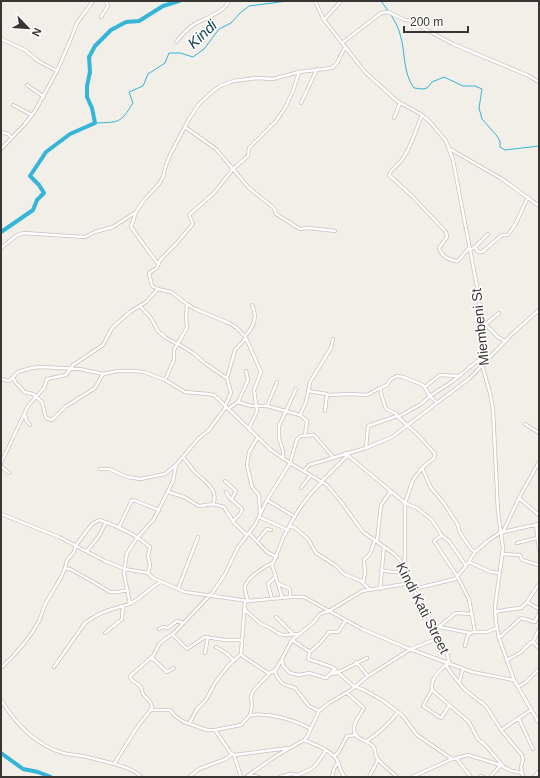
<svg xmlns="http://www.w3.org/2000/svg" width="540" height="778" viewBox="0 0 540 778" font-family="Helvetica,sans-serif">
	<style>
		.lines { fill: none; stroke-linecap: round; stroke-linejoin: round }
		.stream { stroke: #35b5d7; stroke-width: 1 }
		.river { stroke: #35b5d7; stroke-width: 4 }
		.street-casing { stroke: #c7c3be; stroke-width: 4 }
		.street { stroke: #fff; stroke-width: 2.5 }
		.labels { text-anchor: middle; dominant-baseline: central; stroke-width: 3; stroke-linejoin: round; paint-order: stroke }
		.street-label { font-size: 14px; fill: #373634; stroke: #fff }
		.water-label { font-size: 15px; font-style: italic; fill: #0e4452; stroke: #fff }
	</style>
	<rect width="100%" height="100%" fill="#f2eee8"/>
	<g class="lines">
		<path class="stream" d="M381 1C388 11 397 22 400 34 406 53 402 71 414 88L423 89 427 88 432 82 444 77 463 86H475L482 89 479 108 482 119 497 136 500 141V147L505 150 539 146
			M95 123C119 122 120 124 133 103L129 92 143 86 148 74 165 63 169 53H180L193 57 204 49 219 29 231 23 240 13 249 6 288 1"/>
		<path class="river" d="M1 232 33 210 37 200 44 193 39 185 30 176 46 152 70 134 95 123 92 108 87 97V86L90 72 89 57 95 46 111 30 126 22 139 21 163 6 179 1
			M1 753 23 769 38 772 51 777"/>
		<defs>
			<path id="street" d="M315 1 324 20 365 72 397 101 422 115 430 122 446 141 453 160 479 297 482 365 490 393 493 410 498 512 503 548 495 607 496 623 499 638 514 680 539 723
				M101 17 108 6 106 1
				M324 20 341 1
				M1 39 25 50 38 61 57 71
				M176 42C181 36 186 30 192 26 203 18 223 14 229 1
				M342 43 381 13 388 12 405 20 415 21 425 29 453 44 527 75 539 82
				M27 85 44 97
				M301 103 317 69
				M13 105 32 115
				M422 115C415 131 412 147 401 161 397 166 391 169 389 175L412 196 446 232 447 237 439 248C441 256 450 261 458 261L469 248
				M394 118 400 103
				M185 127 216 149 249 188 274 208 276 214 300 229 309 228 335 231
				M1 132 8 134 11 137
				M1 149 24 125 35 111 57 71 70 41 77 23 93 1
				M450 149 502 179 539 206
				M136 212 131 227 158 264
				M475 247 478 252H482L502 235H508L516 223 528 197
				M1 248 16 236 23 233 85 237 95 232 113 227 136 212 144 200 159 184 163 177 166 165 170 155 189 119 199 104 212 92 220 86 233 81 257 78 273 79 299 72 332 68 337 63 345 47
				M470 250 475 247 488 234
				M187 304 195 309 229 323 237 328 246 338 261 372 254 390 257 411 249 428
				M140 306 151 318 158 331 166 338 177 344
				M486 325 498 337 505 341
				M481 328 499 313
				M245 336C254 327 258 317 252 305
				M177 343 193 353 206 364 225 377 227 378 231 393 225 406
				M13 377C15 385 20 385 24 392L33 394 42 402 46 418 52 420 65 407 95 388 103 374
				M227 378 235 350 246 338
				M1 379 9 381 18 372 31 368 41 367 80 369 103 374 118 371H134L144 372 165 380 185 392 208 394 214 395 271 450 290 463 327 485 342 503 363 532 393 553 400 560 422 607 436 629 439 638 447 652 449 663
				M165 380 174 360V350L187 328 186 318 187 304 171 292 158 289 152 286 149 273 157 268 160 260 175 245 193 224 189 215 214 193 233 169 248 156 249 148 276 121 285 108 293 91 299 72
				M425 387 440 375 457 376
				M381 388V394L386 409 395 413 397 415
				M308 391 327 394 325 411
				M328 395 349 394 367 395 378 389 387 385 391 379 397 376 403 377 423 385 430 396 437 403
				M430 396 453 381 481 358
				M238 402 248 380 246 371
				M267 406 277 382
				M228 409 238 402 251 406H267L300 415 307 421 305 435
				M25 415 26 420 30 425
				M300 415 306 402 310 382 331 348 333 339
				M398 417 421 404 430 396
				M525 424 539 433
				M258 437 249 452 247 465 252 487 259 495 260 512
				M366 448 368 426 397 416 419 436 435 454 434 458 422 468 413 480 405 503V554L404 566
				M345 453 405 503 417 508 432 520 442 536 449 541 466 566
				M183 457C187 462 190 466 193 470 202 480 220 489 213 504
				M283 458V451L279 438V426L296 389
				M1 463 28 406 44 388 47 379 66 375 73 365 103 345 112 328 130 312 146 302 158 289
				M1 466 9 473
				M422 468 431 488 443 502 458 525 459 531 471 549 475 552
				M100 469H109L127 477 140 479 165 474 176 465
				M304 471 309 465 366 448 392 437 470 378 512 334 539 310
				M225 481 236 491 231 500
				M322 481 347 456
				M301 488 311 475
				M168 492 184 497 199 506 213 504 224 507 234 523 247 535
				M226 492 229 497 242 509 241 513 233 521
				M519 498 539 515
				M267 500 295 517
				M1 514 59 537 105 561 125 569 148 573 153 578 185 592 248 601 290 597H304L362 629 407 648 472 672 514 680
				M259 517 288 530
				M536 525 539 550
				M290 526 295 528 308 539 316 553 335 565 344 574 361 581 370 590
				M119 527 132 500 136 501 159 510
				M503 532 539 524
				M249 533 267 552 277 557
				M502 534 519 498 539 462
				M442 535 434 541 457 576 469 599 475 632
				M257 541 267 529 271 530
				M377 541 381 505 391 491
				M517 543 537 538
				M87 551 99 536 106 522
				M503 554 520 555 522 560 539 565
				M469 562 491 572 500 573
				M65 568 67 560 74 552 76 545 92 524 99 520C112 524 125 530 137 537 142 540 145 544 150 547L148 556 150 565 148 573
				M381 570 392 572H406
				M363 582 365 573 364 560 370 554 375 540
				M279 584 290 589V597
				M178 589 198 537
				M380 589 384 547
				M414 589 455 579 466 566 475 552 489 540 501 532
				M282 597 272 565C277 555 280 545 284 536 294 515 306 497 322 482
				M272 599 268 584 276 576
				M245 601 241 654 244 657 268 673 273 672 277 668 292 640 313 623 320 614 329 611 362 591 411 583
				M248 601C247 597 244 590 245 586 248 577 264 567 272 563
				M527 602 539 609
				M130 604 124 574 126 558 127 553 137 538 154 519 173 481 176 465 198 439 209 430 226 407
				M244 609 261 624 270 628 278 633 283 635 298 634
				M495 612 505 610 521 608 527 602 539 584
				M276 617 292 633
				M439 627 470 633
				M159 629 163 627 168 628 177 621 183 623
				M436 629 456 613 472 614
				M105 633 122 619 123 606
				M172 634 187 649 205 637 225 640H242
				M499 638 521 618 535 622 539 613
				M292 640 310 652 308 659 332 667 352 685 364 690 382 700 402 715 417 735 449 757 453 759 468 755 497 764 512 771 522 773
				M533 642 539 629
				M465 646 467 637 470 633 475 632H487L497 628
				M216 647 226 653 234 661
				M310 652 320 643 329 632H338L346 620
				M205 653 208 637
				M151 657 167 672 169 671 174 668
				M282 659 283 666 290 673 299 675 309 673 326 678 335 669
				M507 660 520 653 531 642 534 643 539 648
				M356 662 368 676
				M447 662V667L452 674 465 690 486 706 501 730 522 755 523 760 521 767 523 777
				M447 664C439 670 430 680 432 690L469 722 478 739 486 746 503 766
				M54 667 85 623C94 616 105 611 116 608 121 606 126 606 131 603 142 598 150 587 161 582
				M1 668C16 654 29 640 39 621 42 615 43 607 47 601 53 590 61 580 65 568L70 569 95 583 110 592H118L128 590
				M275 670 277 677 283 684 295 688 309 706 319 711
				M331 674 337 673 367 658
				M459 683 463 669
				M518 687 526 682 539 669
				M432 690 423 706 441 718 449 706
				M347 693 364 708C359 717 347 729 359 738 364 741 369 742 373 746 376 749 374 754 377 758 382 765 391 771 397 777
				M1 700C16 724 35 745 63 753 70 755 79 755 87 757 95 759 103 761 111 763 121 766 134 769 141 777
				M152 710H170L175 716 184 722 207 730H215L241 725 250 715C270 713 293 719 311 729
				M250 715 252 705 251 698 253 691 270 673
				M519 719 533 749
				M189 724 197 709 206 700 215 683 228 666 241 654
				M215 730 230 752 234 755 289 748
				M501 730 531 710
				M304 740C314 744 331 750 337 760 340 765 340 772 345 777
				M367 741C379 733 389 724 398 712
				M234 755 241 777
				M334 756 338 753 347 736 357 735
				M456 758 471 777
				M114 764 138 726 152 708 151 703 143 694 141 687 131 679 130 676 153 656 160 643 175 632 213 592 225 574 238 547 255 525 267 500 290 463 297 439 301 436 314 435 333 457
				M249 775 259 777
				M481 776 483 777
				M189 777 199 769 226 759 232 754
				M246 777 276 756 304 740 307 737 319 711 329 703 351 690 368 676 411 649 439 638
				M280 777 290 774 298 775 311 769 316 765 326 750
				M332 777 334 769 338 762
				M369 777 378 760
				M412 777 452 759
				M490 777 501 765
				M534 777 539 771"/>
		</defs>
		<use href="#street" class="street-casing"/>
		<use href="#street" class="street"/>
	</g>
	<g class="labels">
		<g class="street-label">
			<text transform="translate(480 327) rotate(-96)">Miembeni St</text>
			<text transform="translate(423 608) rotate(63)">Kindi Kati Street</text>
		</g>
		<g class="water-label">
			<text transform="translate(202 34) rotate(-43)">Kindi</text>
		</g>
	</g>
	<rect width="540" height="778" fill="none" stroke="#373634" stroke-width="4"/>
	<g transform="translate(28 28) rotate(115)" stroke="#ffffff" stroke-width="3" paint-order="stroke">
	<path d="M0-3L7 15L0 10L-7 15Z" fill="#373634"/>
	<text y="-6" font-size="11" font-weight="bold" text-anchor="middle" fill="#373634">N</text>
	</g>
	<path d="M404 26v6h64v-6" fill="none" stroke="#373634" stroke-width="2"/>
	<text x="410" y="26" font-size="12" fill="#373634" stroke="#ffffff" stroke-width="3" paint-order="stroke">200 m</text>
</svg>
